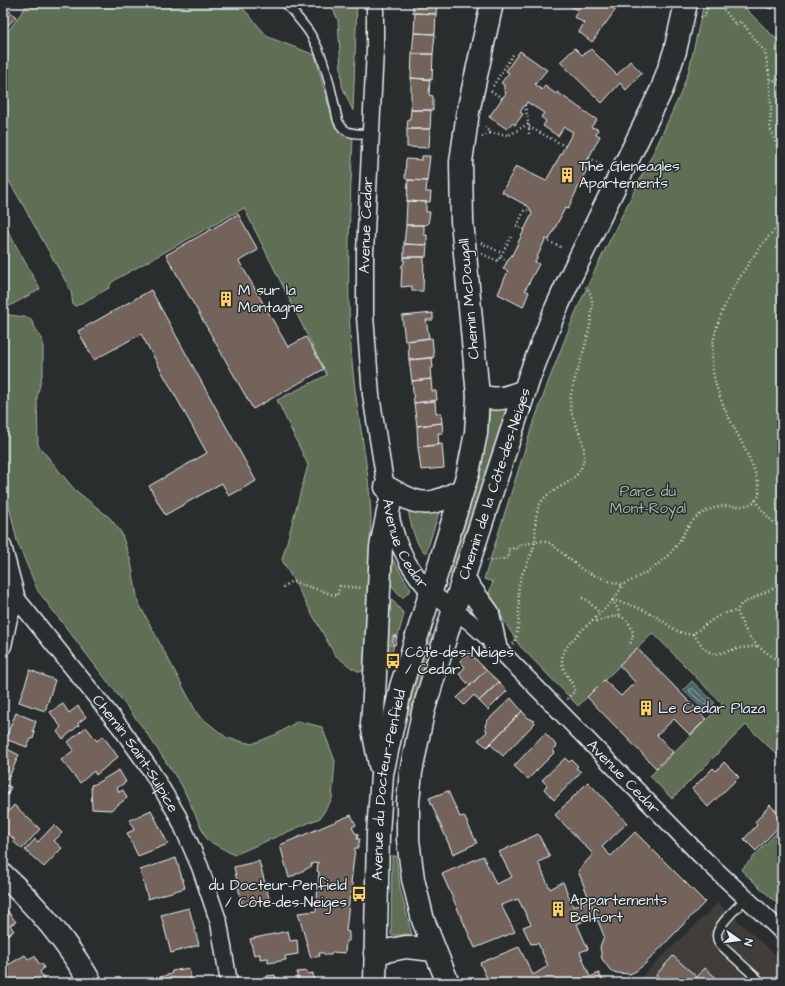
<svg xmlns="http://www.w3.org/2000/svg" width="785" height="986" viewBox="0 0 785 986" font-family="'Architects Daughter',sans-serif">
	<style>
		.built { fill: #403d3b }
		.green { fill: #616e55; stroke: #a4b0a6 }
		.water { fill: #486669; stroke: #889ea2 }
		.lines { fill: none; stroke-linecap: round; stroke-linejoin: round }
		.shore { stroke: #a8b9bf; stroke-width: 1 }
		.building { fill: #73635a; stroke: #e8f1f8 }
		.lane-casing { stroke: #e8f1f8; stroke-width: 11 }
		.street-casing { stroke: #e8f1f8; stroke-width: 19 }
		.secondary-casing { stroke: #e8f1f8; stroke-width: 25 }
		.path { stroke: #e8f1f8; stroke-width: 2.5; stroke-dasharray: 1 3; stroke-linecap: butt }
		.lane { stroke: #2a2d2e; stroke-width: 8 }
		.street { stroke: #2a2d2e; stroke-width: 16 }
		.secondary { stroke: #2a2d2e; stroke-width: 22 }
		.labels { text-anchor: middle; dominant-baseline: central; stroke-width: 3; stroke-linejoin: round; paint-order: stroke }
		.poi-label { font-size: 15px; fill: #e8f1f8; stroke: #2a2d2e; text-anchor: start }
		.street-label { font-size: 15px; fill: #e8f1f8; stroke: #2a2d2e }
		.park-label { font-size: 15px; fill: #abb6af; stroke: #2a2d2e }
	</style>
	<rect width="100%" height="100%" fill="#2a2d2e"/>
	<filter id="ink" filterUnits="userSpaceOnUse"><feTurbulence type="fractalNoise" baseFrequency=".025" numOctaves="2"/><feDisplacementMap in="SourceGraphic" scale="8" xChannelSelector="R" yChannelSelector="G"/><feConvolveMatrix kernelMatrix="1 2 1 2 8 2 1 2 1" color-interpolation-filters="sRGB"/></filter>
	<g filter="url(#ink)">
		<path class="built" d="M718 903 782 961V983H635Z"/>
		<path class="green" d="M91 3H241L242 7 268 37 315 55 328 104 353 136C350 207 346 277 351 348 354 404 369 460 371 516L366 669 360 672 352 668 335 655 282 560 308 465 277 400 327 375 244 208 118 278 111 283 109 288 76 306 73 305 71 291 19 198 3 171V38L27 5 86 4Z
			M330 3H357L353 111 342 86 338 20Z
			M704 3H740L775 38 782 40V759L746 725 672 799 650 776 722 704 653 633 578 706 520 646 488 596 493 582 484 579 530 433 549 380 574 316 593 274 658 143 680 95 689 70Z
			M3 222 40 289 6 308 3 302Z
			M3 314 30 318 43 342V371L37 397 38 445 74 489 110 518 121 532 131 562 138 602 198 715 227 738 252 744 277 734 298 721 322 727 335 761 332 799 320 818 234 855 207 840 182 786 144 729 38 591 17 541 3 479Z
			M508 405 453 577 448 572C465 518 487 463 490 406Z
			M407 504 441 506 426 553C415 548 409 516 407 504Z
			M391 556 411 590 402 598 389 582Z
			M388 595 404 614 398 636 393 635 390 645 394 646 385 675Z
			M428 633 434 637 410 714 405 713 410 692Z
			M782 827V908L741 870Z
			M392 856H396L400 888 412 935H391Z"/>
		<path class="water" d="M692 681 715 703 706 712 683 690Z"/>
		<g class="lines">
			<path class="shore" d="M692 688 708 702 707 705H705L690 692V690Z"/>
		</g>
		<path class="building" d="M413 3H437L436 14 413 13Z
			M570 3H617L619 5 592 42 579 32 584 23 574 17 578 11 569 5Z
			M636 3H652L651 7Z
			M759 3H774L772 9 758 5Z
			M3 5 16 17 3 31Z
			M415 13 436 14 435 34 414 33Z
			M414 33 435 34 433 54H412Z
			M575 48 582 55 591 49 617 75 630 61 642 73 626 90 620 83 602 103 560 62Z
			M520 51 547 70 535 84 542 90 545 86 556 94 557 92 597 120 591 127 598 129 596 134 600 136 584 167 587 169 568 209 565 208 549 240 546 239 545 240 535 262 539 264 525 290 529 292 523 307 498 294 508 271 503 269 509 258 512 255 532 214 529 207 502 192 516 166 546 181 573 132 564 127 558 136 543 126 546 121 541 117 544 113 527 102 520 112 523 114 515 125 512 123 507 129 489 117 506 93 504 90V85L501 83 509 73 506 71Z
			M412 54H433L432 80 411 78Z
			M411 78 430 79 429 95 433 96V110H411Z
			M411 110H431L430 129H407L408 119H410Z
			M407 129H430L429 148 407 147Z
			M422 156H430L427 181 408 180 405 178 406 159 422 160Z
			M408 180 427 181 426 192H431L430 202 407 201Z
			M407 201 426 202V212H430L428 224 424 225H406Z
			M238 214 258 250 239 261 288 347 306 337 324 369 253 409 166 255Z
			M406 225H424V235H427V245L404 244Z
			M404 244 427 245 426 257H404Z
			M404 257H424L423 291H412V286L401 287 402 265 404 264Z
			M151 290 256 481 229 496 222 483 165 515 149 486 207 453 141 334 94 360 78 331Z
			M433 313V320H426L429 338 405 341 402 316Z
			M432 338 434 357 409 360 408 341Z
			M432 358 433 368H430L431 379 412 381 409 360Z
			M431 379 432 391H436L437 400 414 403 412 381Z
			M435 401 436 413H441L442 423 417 426 414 403Z
			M442 423 443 433H438L439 445 418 447 417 426Z
			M442 444 444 468 421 470 418 447Z
			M394 636 397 637 395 645 392 644Z
			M637 648 706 719 690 735 674 719 657 735 673 752 656 768 587 697 604 680 621 696 635 682 619 665Z
			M468 651 486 670 470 686 459 674 465 667 460 661Z
			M30 670 55 680 45 711 19 702Z
			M486 670 499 682 479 701 474 695 464 705 457 698Z
			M499 682 507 691 488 710 479 701Z
			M511 698 522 711 487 747 478 740 487 732 485 726 487 721Z
			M63 704 69 713 78 706 86 717 78 723 79 725 63 739 57 732 61 727 50 712Z
			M522 711 528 718 533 720 535 723 503 756 490 744Z
			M16 713 36 721 33 731 35 732 33 739H31L27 747 5 739Z
			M86 727 97 741 103 736 118 757 96 775 94 771 80 783 61 760 74 750 68 742Z
			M545 733 557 746 553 750 555 752 528 779 514 766Z
			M3 747 19 755 8 779 3 777Z
			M565 758 569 762 572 760 578 766 576 768 581 772 554 800 544 789 547 785 542 780Z
			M724 762 739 777 708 807 692 789 713 768 716 771Z
			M119 770 126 782 117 788 119 792 123 790 127 798 111 810 92 809 91 785 95 784Z
			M588 782 627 823 602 847 611 856 635 832 705 902 646 963 636 971 630 974 617 973 611 971 602 959 600 947 604 936 578 871 593 854 555 815Z
			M3 784 11 787 3 803Z
			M448 791 460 817 464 816 477 843 453 854 429 798Z
			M14 805 40 829 22 849 14 842V839L3 830V818Z
			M770 805 782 817V823L756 851 744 839 757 825 755 822Z
			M151 810 168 844 138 856 127 833 134 830 130 820Z
			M351 815 356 825 352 827 355 833 358 834 357 839H360L358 848H355L351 883 353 884 352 893H350L346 931 349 932V941H346L345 953 332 952 331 955H325L324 953H319L320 956 311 958 298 913 316 911 319 872 317 871 318 862 311 864 312 866 289 878 280 845Z
			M54 825 62 833 54 841 62 848 44 867 25 850 35 839 38 842Z
			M538 834 550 857 538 862 550 889 563 882 573 907 589 900 595 916 577 924 588 949 580 952 590 977 599 973 603 983H489L480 963 519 947 533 975 548 966 538 943 531 944 523 927 531 924 518 899 501 905 515 932 475 948 442 874 483 856 496 884 512 877 499 852Z
			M176 858 185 888 148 899 140 870Z
			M259 861 269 898 242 905 234 867Z
			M189 908 199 945 171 953 161 915Z
			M6 909 16 922 10 925 14 931 3 937V911Z
			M288 931 290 941 297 940 298 954 285 956 286 960 268 963V958L260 959V954L254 955 250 939Z
			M25 955 28 959 35 956 39 964H42L44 966 43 969 40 972 47 983H3V968Z
			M673 956 697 977 705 968 722 983H665L656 975Z
			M189 968 192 983H160V977L171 974 172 971Z
			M307 971 308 974 313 973 314 983H282L297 981V972Z
			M275 975 276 978H280V983H263L262 980 267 979V976Z"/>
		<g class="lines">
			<defs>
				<path id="lane" d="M285 3C293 12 302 22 309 32 326 58 331 91 338 121 345 136 356 133 370 134
					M745 899C738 907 716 926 717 936 717 942 721 945 725 949L762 983"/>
				<g id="street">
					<path id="s1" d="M375 3V50L365 252V316L371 395 389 507 392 522 398 542 408 563 419 579 430 592 470 622 487 637 701 856 782 932"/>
					<path id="s2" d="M3 546 17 599 121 728 150 769 178 816 200 867 219 923 229 983"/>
					<path d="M3 646 9 618 17 599"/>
				</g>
				<g id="secondary">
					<path d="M478 396C497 401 506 398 524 391"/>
					<path d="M386 487C401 495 418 507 436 501 445 499 454 494 462 490"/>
					<path d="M463 579 488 613 495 645"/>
					<path d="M380 765 372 724 374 696 381 547 389 507"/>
					<path d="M3 875C38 907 67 942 91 983"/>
					<path d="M375 953 406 947 434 950"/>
					<path id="s3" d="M375 983 378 834 382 774 401 687 468 473 476 433 478 396 462 221 461 162 468 112 492 3"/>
					<path id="s4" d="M448 983 423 920 413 879 408 840V801L411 772 423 712 463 579 530 375 555 311 571 276 662 89 675 51 686 3"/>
				</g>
			</defs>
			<use href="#lane" class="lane-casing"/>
			<use href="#street" class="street-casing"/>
			<use href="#secondary" class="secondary-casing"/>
			<path class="path" d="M719 3 736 25 741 21 765 52 769 74 771 105 770 128 779 152 782 157
				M701 17 704 18 709 3
				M770 81 782 79
				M493 86 514 53
				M491 91 502 98
				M525 105 529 127V135
				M529 127 565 146
				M490 133 509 135 528 124
				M482 137 490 133 484 126
				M589 158 603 165
				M524 230 517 226 524 211 528 210
				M545 240 561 247
				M481 243 502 253
				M482 254 498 261 511 237
				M500 257 508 261
				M755 500 767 516 782 530
				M487 560 489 561 509 558 508 549 519 548V545L542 541 550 543 584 571 609 581 622 585C643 575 662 565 676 546 683 537 687 524 697 517 704 511 714 507 724 506 735 506 751 509 758 497 766 481 730 423 723 405 718 392 712 376 712 361 710 314 751 255 782 221
				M782 581 772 589 741 604 737 611C742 624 747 636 758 646 767 654 773 655 782 666
				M283 587 292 581 337 596 340 586 363 588
				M582 598 587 600 600 613
				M612 600C626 603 639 607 651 614 665 620 676 636 693 634 706 625 720 611 737 611
				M612 600 618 609 620 617
				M592 621C604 623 620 607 630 625 634 632 633 637 630 644
				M693 634 705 649 711 653 716 654 740 648 758 646
				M513 644 515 642C518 631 519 620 519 609 519 601 518 593 519 585 522 570 532 557 535 542 536 530 534 517 539 506 548 486 578 486 583 462 588 443 575 428 571 410 569 402 571 393 573 386 577 368 605 299 585 287
				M567 699 575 691C572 680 562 672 562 660 561 639 616 608 622 585"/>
			<use href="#lane" class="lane"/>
			<use href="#street" class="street"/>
			<use href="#secondary" class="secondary"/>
		</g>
	</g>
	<defs>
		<symbol id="building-bare" viewBox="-9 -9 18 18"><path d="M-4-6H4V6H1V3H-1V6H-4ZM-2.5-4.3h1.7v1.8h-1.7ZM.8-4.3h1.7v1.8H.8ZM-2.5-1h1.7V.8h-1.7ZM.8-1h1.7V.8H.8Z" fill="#ffd166" stroke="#2a2d2e" stroke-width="2.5" paint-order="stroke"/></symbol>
		<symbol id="bus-bare" viewBox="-9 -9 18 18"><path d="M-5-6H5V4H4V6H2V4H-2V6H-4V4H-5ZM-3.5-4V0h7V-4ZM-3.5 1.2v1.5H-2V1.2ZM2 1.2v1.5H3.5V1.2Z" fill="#ffd166" stroke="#2a2d2e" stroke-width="2.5" paint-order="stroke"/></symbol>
	</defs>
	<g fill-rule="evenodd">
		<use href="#building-bare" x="556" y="164" width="22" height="22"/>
		<use href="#building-bare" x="215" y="288" width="22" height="22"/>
		<use href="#bus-bare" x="382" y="650" width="22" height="22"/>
		<use href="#building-bare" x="635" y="697" width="22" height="22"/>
		<use href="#bus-bare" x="348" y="883" width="22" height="22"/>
		<use href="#building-bare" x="547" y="898" width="22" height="22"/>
	</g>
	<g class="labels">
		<g class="poi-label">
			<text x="579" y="166">The Gleneagles<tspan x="579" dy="17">Apartements</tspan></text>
			<text x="238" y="290">M sur la<tspan x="238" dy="17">Montagne</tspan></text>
			<text x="405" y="652">Côte-des-Neiges<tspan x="405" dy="17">/ Cedar</tspan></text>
			<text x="658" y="708">Le Cedar Plaza</text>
			<text x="347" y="885" text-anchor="end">du Docteur-Penfield<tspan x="347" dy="17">/ Côte-des-Neiges</tspan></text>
			<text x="570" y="900">Appartements<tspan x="570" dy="17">Belfort</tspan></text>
		</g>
		<g class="street-label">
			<text transform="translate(366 225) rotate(-88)">Avenue Cedar</text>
			<text transform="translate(469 299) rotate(-95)">Chemin McDougall</text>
			<text stroke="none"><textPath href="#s4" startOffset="518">Chemin de la Côte-des-Neiges</textPath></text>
			<text stroke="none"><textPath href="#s1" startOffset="546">Avenue Cedar</textPath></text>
			<text stroke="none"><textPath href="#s2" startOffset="250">Chemin Saint-Sulpice</textPath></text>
			<text stroke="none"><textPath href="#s1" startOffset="870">Avenue Cedar</textPath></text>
			<text stroke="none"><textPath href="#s3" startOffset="199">Avenue du Docteur-Penfield</textPath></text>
		</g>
		<g class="park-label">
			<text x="648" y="491">Parc du<tspan x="648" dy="17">Mont-Royal</tspan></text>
		</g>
	</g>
	<rect width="785" height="986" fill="none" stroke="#2a2d2e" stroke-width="16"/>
	<rect x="8" y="8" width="769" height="970" fill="none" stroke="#e8f1f8" stroke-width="1.5" filter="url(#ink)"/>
	<g transform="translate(739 940) rotate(104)" stroke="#2a2d2e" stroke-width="3" paint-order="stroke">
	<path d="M0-3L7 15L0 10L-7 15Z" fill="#e8f1f8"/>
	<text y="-6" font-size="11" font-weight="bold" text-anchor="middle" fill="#e8f1f8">N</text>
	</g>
</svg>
